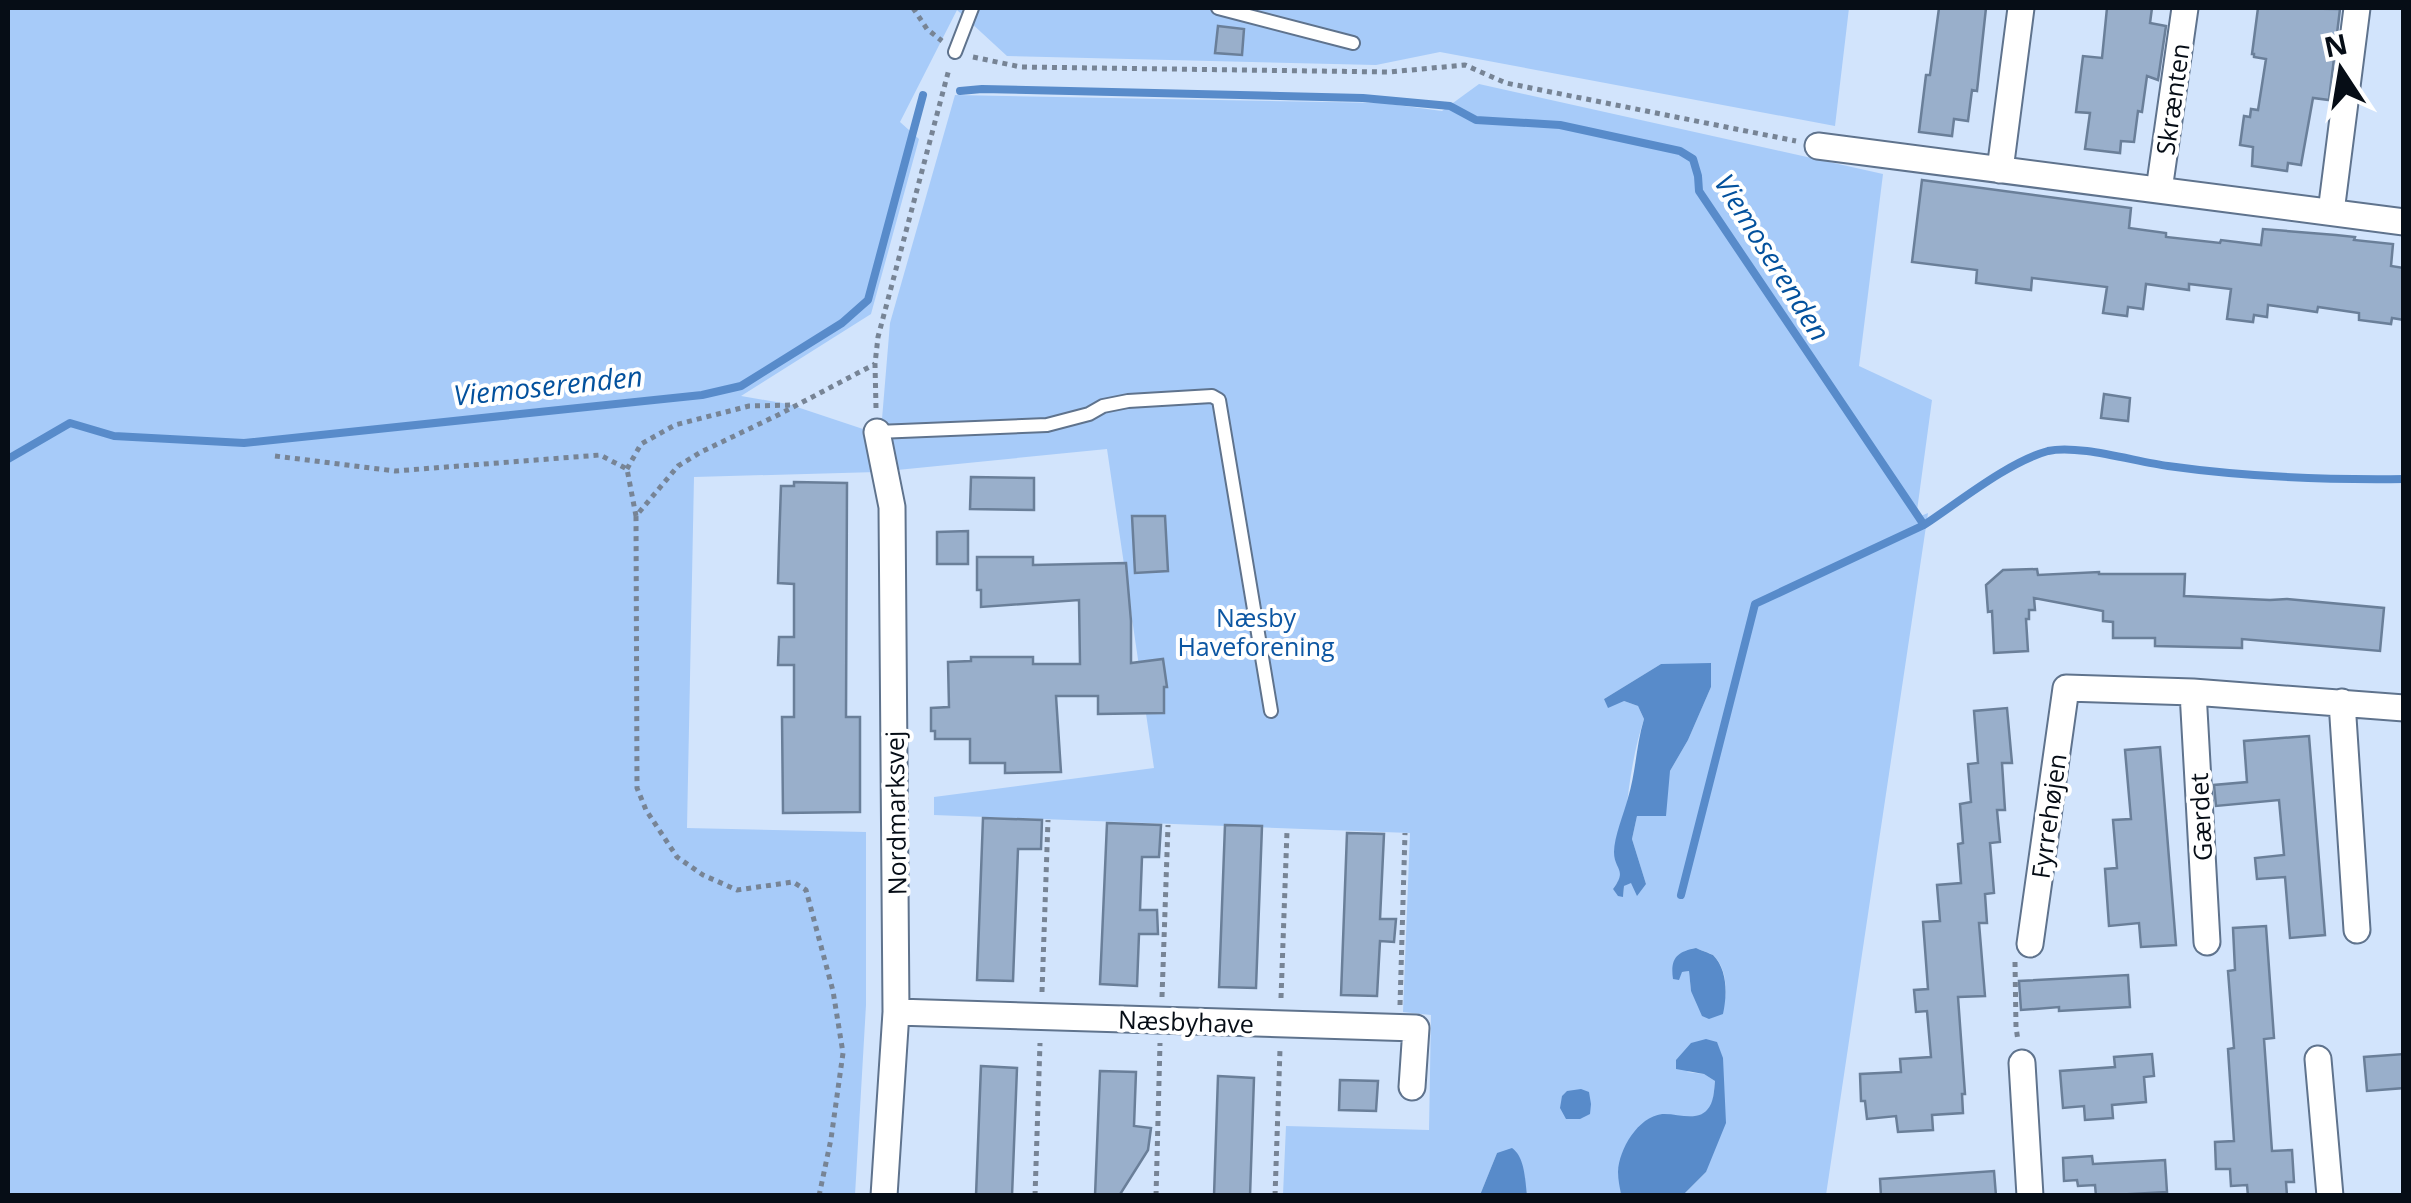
<svg xmlns="http://www.w3.org/2000/svg" width="2411" height="1203" viewBox="0 0 2411 1203" font-family="'Open Sans',sans-serif">
	<style>
		.green { fill: #a7cbf9; fill-rule: evenodd }
		.water { fill: #588bca }
		.lines { fill: none; stroke-linecap: round; stroke-linejoin: round }
		.stream { stroke: #588bca; stroke-width: 8 }
		.building { fill: #99afcb; stroke: #6a7f99; stroke-width: 2.5 }
		.lane-casing { stroke: #5f738d; stroke-width: 16 }
		.street-casing { stroke: #5f738d; stroke-width: 29 }
		.path { stroke: #778495; stroke-width: 5; stroke-dasharray: 5 5; stroke-linecap: butt }
		.lane { stroke: #fff; stroke-width: 12 }
		.street { stroke: #fff; stroke-width: 25 }
		.labels { text-anchor: middle; dominant-baseline: central; stroke-width: 8; stroke-linejoin: round; paint-order: stroke }
		.street-label { font-size: 25px; fill: #060d16; stroke: #fff }
		.park-label { font-size: 25px; fill: #0c56a2; stroke: #fff }
		.water-label { font-size: 28px; font-style: italic; fill: #03519d; stroke: #fff }
	</style>
	<rect width="100%" height="100%" fill="#d2e4fc"/>
	<path class="green" d="M8 8H1849L1835 126 1440 52 1376 65 1007 56 957 10 900 122 919 139 871 314 741 396 788 404 869 431 878 467 890 323 955 95 1382 103 1442 111 1479 84 1883 174 1859 366 1932 400 1916 518 1928 513 1826 1195H1683L1706 1172 1723 1058 1687 1072 1704 1074 1715 1081C1714 1088 1714 1100 1711 1107 1702 1122 1675 1115 1661 1114L1618 1169 1621 1195H1527L1521 1161 1497 1153 1480 1195H1283L1286 1126 1429 1130 1431 1015 1403 1012 1410 833 934 815V797L1154 768 1107 449 877 472 694 477 687 828 866 832V1005L855 1195H8ZM1661 664 1711 687 1688 740 1670 771 1637 816 1632 839 1646 884 1631 882 1624 886 1623 897 1613 889 1619 880 1621 873C1625 822 1628 768 1644 719L1638 706 1624 701 1604 699ZM1696 948C1698 949 1712 954 1713 955 1729 970 1727 996 1722 1014L1691 991 1689 971 1682 972Z"/>
	<path class="water" d="M1711 663V687L1688 740 1670 771 1666 816H1637L1632 839 1646 884 1637 896 1631 883 1624 886 1623 897 1618 896 1613 889C1628 869 1614 870 1614 852 1614 837 1624 813 1628 798 1636 772 1636 745 1644 719L1638 706 1624 701 1608 708 1604 699 1661 664Z
		M1696 948C1698 949 1711 954 1713 955 1728 970 1727 996 1723 1014L1709 1019 1702 1016 1691 991 1689 971 1682 972 1679 980 1673 979C1670 958 1677 952 1696 948Z
		M1706 1039 1717 1042 1723 1058 1726 1123 1706 1172 1683 1195H1621C1620 1188 1618 1180 1618 1172 1619 1149 1638 1117 1662 1114 1677 1113 1696 1122 1707 1110 1714 1103 1714 1090 1715 1081L1704 1074 1676 1069V1060L1691 1043Z
		M1581 1089 1589 1092 1591 1104 1590 1114 1580 1119H1566L1560 1108 1562 1096 1567 1091Z
		M1512 1148C1525 1157 1525 1180 1527 1195H1480L1497 1153Z"/>
	<g class="lines">
		<path class="stream" d="M960 91 982 89 1363 98 1450 106 1476 120 1560 125 1680 151 1693 159 1698 176 1699 191 1924 525C1959 502 2008 462 2048 451 2078 444 2136 462 2168 466 2246 477 2325 480 2404 479
			M8 459 70 423 114 436 244 443 702 395 741 386 842 323 868 300 923 95
			M1681 895 1755 604 1924 525"/>
	</g>
	<path class="building" d="M1939 8H1986L1977 91 1972 90 1968 121 1954 119 1952 136 1919 132 1926 75H1930Z
		M2107 8H2152L2150 23 2166 26 2158 80 2147 76 2142 112 2138 111 2134 142 2121 141 2120 153 2085 149 2090 113 2076 112 2083 56 2102 58Z
		M2258 8 2340 9 2329 100 2313 98 2301 165 2288 163 2287 171 2252 166 2253 147 2240 145 2244 116 2250 117 2251 109 2258 110 2266 59 2254 57V54H2252Z
		M1218 26 1244 29 1242 55 1215 53Z
		M1922 180 2131 208 2129 228 2166 233V237L2220 243 2221 240 2261 245 2263 229 2336 235 2355 237 2354 240 2393 244 2391 266 2404 268V320L2392 318 2391 324 2359 320V313L2318 307 2317 312 2268 305 2267 317 2254 315 2253 322 2227 319 2231 289 2189 284V290L2146 284 2143 309 2128 307 2127 316 2103 313 2107 287 2032 278 2031 290 1976 283 1977 270 1912 262Z
		M2104 394 2130 398 2128 421 2101 418Z
		M971 477 1034 478V510L970 509Z
		M794 482 847 483 846 717H860V812L783 813 782 717H794V665H778L779 637H794V584L778 583 779 545 781 486H794Z
		M1132 516H1165L1168 571 1135 573Z
		M968 531V564H937V532Z
		M977 557H1033V565L1126 563 1131 621V663L1163 659 1167 687H1164V713L1098 714V696H1056L1061 772 1005 773V763H970V739H935V731H931V708L949 707 948 662 971 661V657H1033V664H1080L1079 600 981 607V590H977Z
		M2037 569 2038 575 2099 572V574H2185L2184 596 2270 600 2287 599 2384 608 2380 651 2242 639V648L2155 646V638H2113V622L2103 621V611L2034 598 2035 610H2029V619H2026L2028 651 1994 653 1992 611 1988 612 1986 585 2003 570Z
		M2007 708 2012 763H2002L2005 810H1997L2000 842 1990 843 1994 893 1985 894 1987 923H1979L1985 996 1958 997 1965 1094H1962L1963 1113 1932 1115 1933 1130 1898 1132 1896 1116 1867 1119 1865 1101H1861L1860 1074 1901 1072 1900 1059 1931 1057 1927 1011 1916 1012 1914 990 1928 989 1923 922 1940 921 1937 885 1961 883 1958 844 1963 843 1960 804 1971 802 1968 764 1978 763 1974 711Z
		M2309 736 2325 935 2290 938 2285 877 2257 879 2255 858 2284 855 2279 800 2216 806 2214 785 2247 782 2244 741Z
		M2160 747 2176 945 2141 947 2139 923 2109 926 2105 869 2117 868 2113 820 2131 819 2125 750Z
		M983 818 1042 820 1041 849H1018L1013 981 977 980Z
		M1107 823 1161 825 1159 857H1142L1140 910H1157L1158 934H1139L1137 986 1100 984Z
		M1225 825 1262 826 1256 988 1219 987Z
		M1347 833 1384 834 1380 919H1396L1394 942 1380 941 1377 996 1341 995Z
		M2266 926 2274 1038 2264 1039 2272 1151 2292 1150 2294 1182H2286L2287 1196H2248L2247 1185 2231 1186 2230 1169H2216L2215 1142 2234 1141 2228 1049 2234 1048 2228 971 2235 970 2233 928Z
		M2128 975 2130 1007 2059 1011V1007L2021 1010 2019 981Z
		M2152 1054 2154 1076 2144 1077 2146 1102 2112 1105 2113 1118 2085 1120 2084 1106 2063 1108 2060 1071 2115 1067 2114 1057Z
		M2404 1054V1088L2367 1091 2364 1057Z
		M981 1066 1017 1068 1012 1196H976Z
		M1100 1071 1136 1072 1134 1126 1151 1128 1148 1150 1119 1196H1095Z
		M1218 1076 1254 1078 1250 1196H1214Z
		M1340 1080 1378 1081 1376 1111 1339 1110Z
		M2092 1156 2093 1164 2165 1160 2167 1192 2096 1196 2095 1185 2078 1186 2077 1180 2064 1181 2063 1158Z
		M1994 1171 1996 1196H1881L1880 1179Z"/>
	<g class="lines">
		<defs>
			<path id="lane" d="M1218 8 1353 43
				M955 52 972 8
				M877 432 1047 425 1089 414 1103 406 1128 401 1212 396 1219 400 1271 711"/>
			<path id="street" d="M1818 146 2404 222
				M2000 170 2021 8
				M2159 190 2185 8
				M2331 212 2357 8
				M877 432 892 507 896 1012 884 1196
				M2193 692 2207 942
				M2342 702 2357 930
				M2030 944 2066 688 2193 692 2404 708
				M896 1012 1416 1028 1412 1087
				M2318 1059 2330 1196
				M2022 1063 2030 1196"/>
		</defs>
		<use href="#lane" class="lane-casing"/>
		<use href="#street" class="street-casing"/>
		<path class="path" d="M913 8 927 29 942 41
			M973 57 1021 67 1389 72 1465 65 1506 83 1796 141
			M876 408 875 364 878 337 949 69
			M275 456 395 471 600 455 627 469 636 516
			M627 469 641 444 675 425 749 406 792 405
			M2015 962 2016 1027 2018 1041
			M1042 992 1048 820
			M1162 997 1168 825
			M1281 998 1287 831
			M1400 1005 1405 833
			M819 1196 831 1139 843 1053 833 991 806 890 793 882 737 890 703 875 677 857 646 810 637 788 636 516 678 466 701 452 778 415 875 364
			M1035 1196 1040 1043
			M1156 1196 1160 1043
			M1275 1196 1280 1049"/>
		<use href="#lane" class="lane"/>
		<use href="#street" class="street"/>
	</g>
	<g class="labels">
		<g class="street-label">
			<text transform="translate(2172 99) rotate(-82)">Skrænten</text>
			<text transform="translate(895 813) rotate(-91)">Nordmarksvej</text>
			<text transform="translate(2048 816) rotate(-82)">Fyrrehøjen</text>
			<text transform="translate(2200 817) rotate(-93)">Gærdet</text>
			<text transform="translate(1186 1021) rotate(2)">Næsbyhave</text>
		</g>
		<g class="park-label">
			<text x="1256" y="617">Næsby<tspan x="1256" dy="29">Haveforening</tspan></text>
		</g>
		<g class="water-label">
			<text transform="translate(1773 257) rotate(58)">Viemoserenden</text>
			<text transform="translate(548 385) rotate(-6)">Viemoserenden</text>
		</g>
	</g>
	<rect width="2411" height="1203" fill="none" stroke="#060d16" stroke-width="20"/>
	<g transform="translate(2341 70) rotate(348)" stroke="#ffffff" stroke-width="8" paint-order="stroke">
	<path d="M0-8L18 38L0 25L-18 38Z" fill="#060d16"/>
	<text y="-15" font-size="28" font-weight="bold" text-anchor="middle" fill="#060d16">N</text>
	</g>
</svg>
